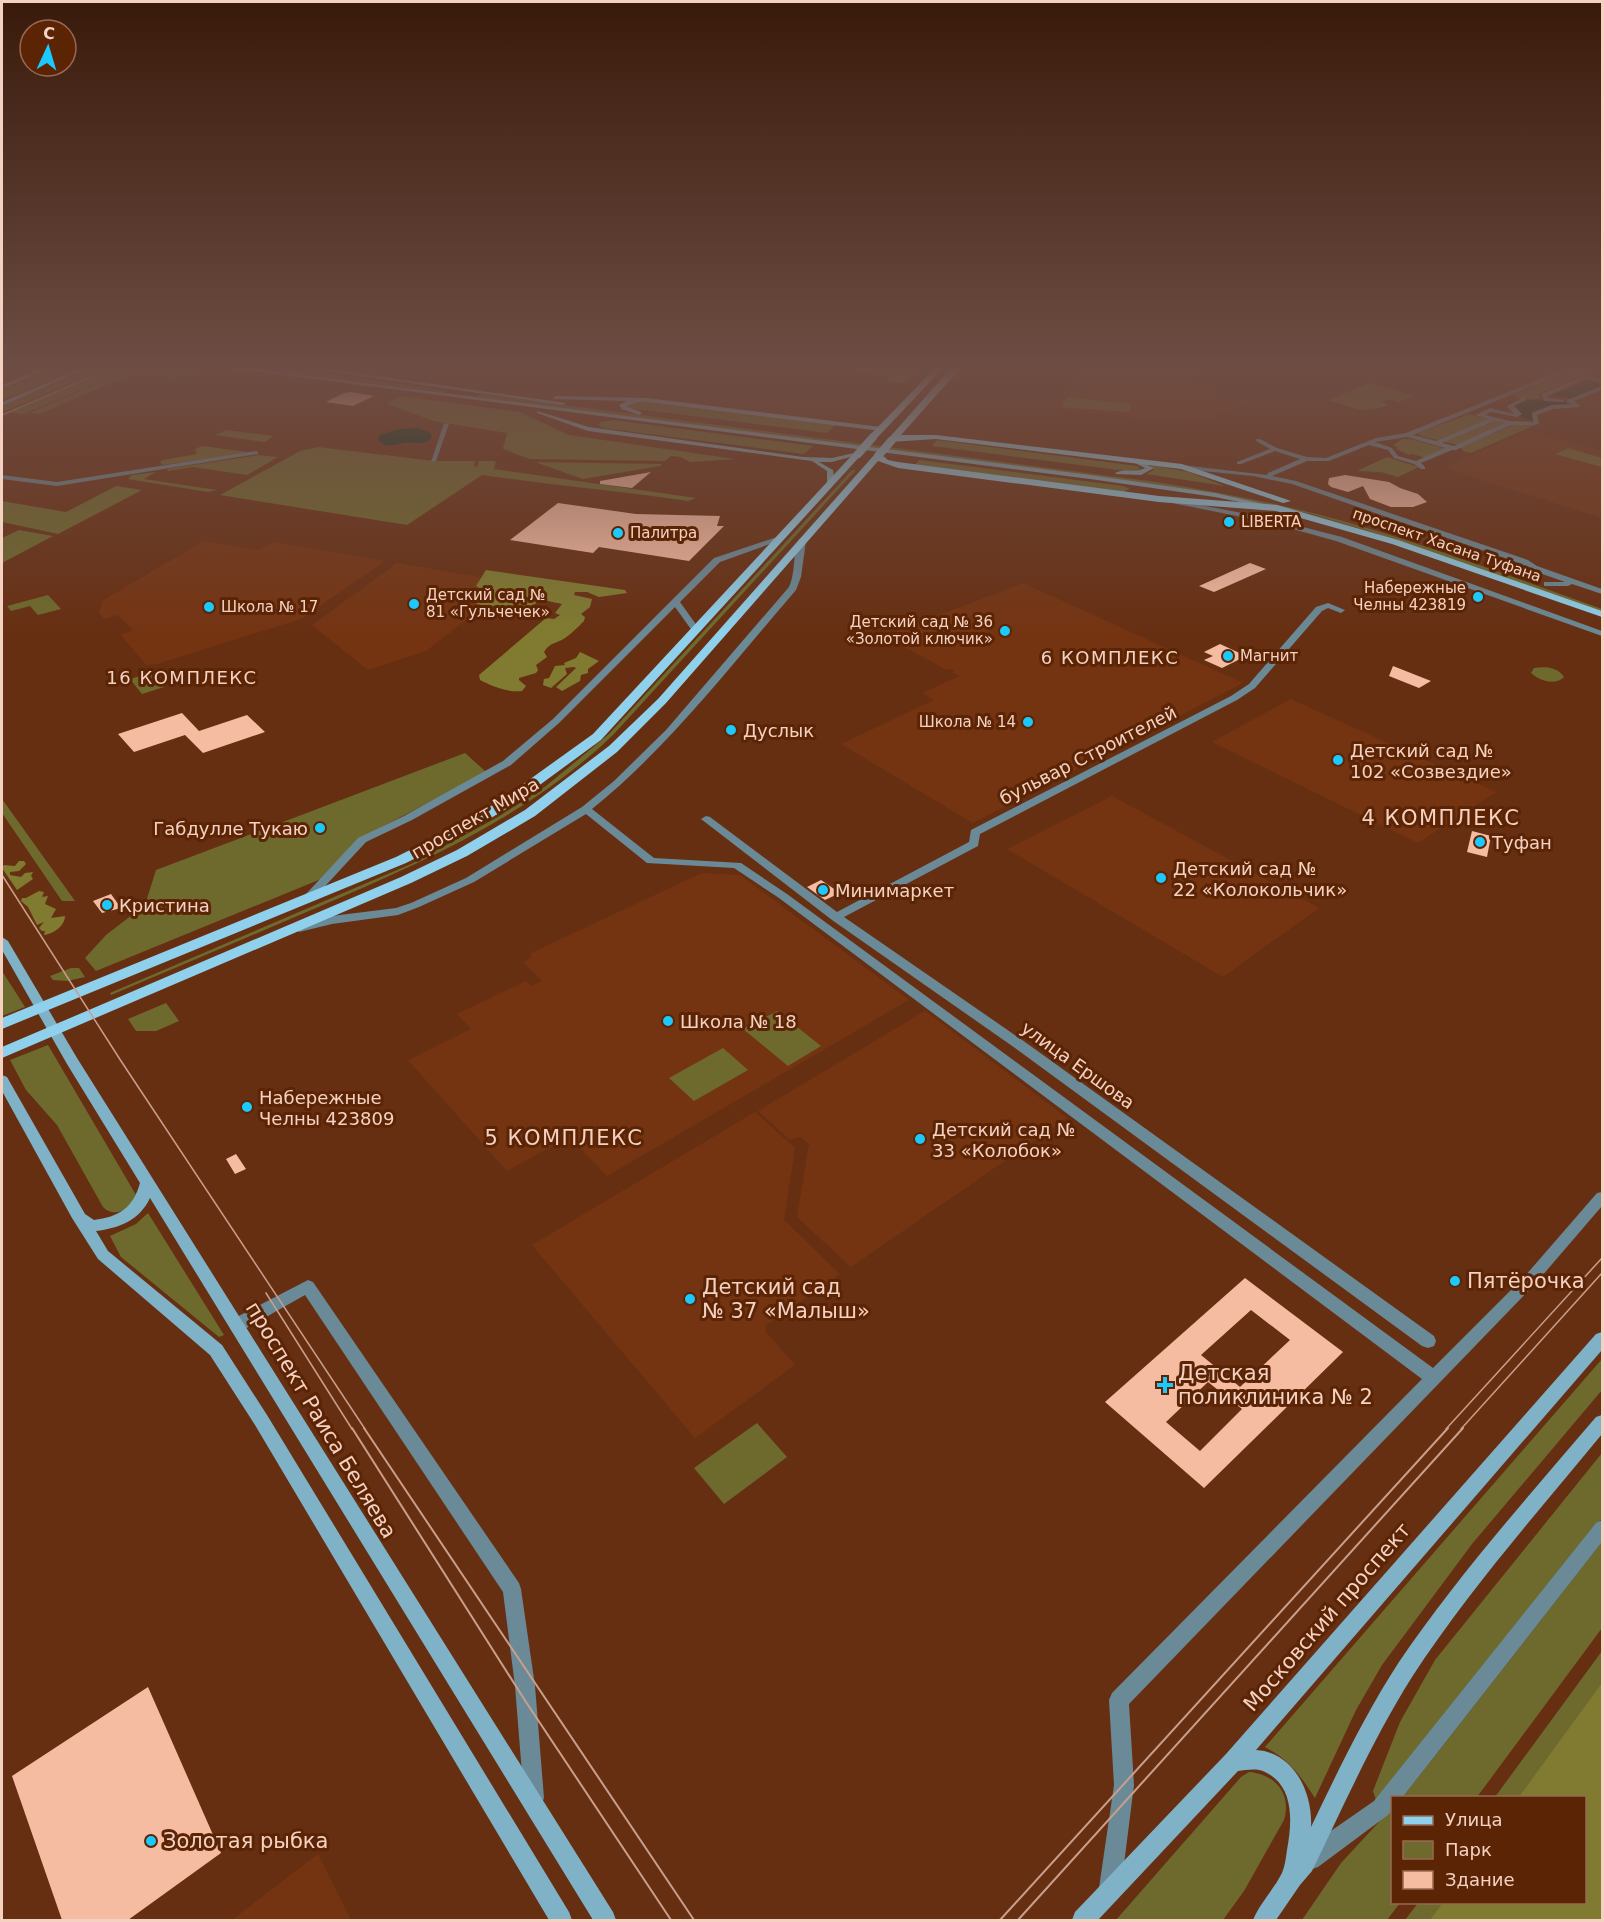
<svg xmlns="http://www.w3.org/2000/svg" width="1604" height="1922" viewBox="0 0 1604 1922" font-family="'DejaVu Sans',sans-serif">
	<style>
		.built { fill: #743412 }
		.green { fill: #6e6a2d }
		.forest { fill: #807b31 }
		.water { fill: #002e1e }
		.building { fill: #f6bca2; fill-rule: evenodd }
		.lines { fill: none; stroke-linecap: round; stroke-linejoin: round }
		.street { fill: #6a8a97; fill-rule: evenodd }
		.secondary { fill: #7fb2c7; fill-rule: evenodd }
		.primary { fill: #8fd1ec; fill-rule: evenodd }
		.tram-far1 { stroke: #c99f8c; stroke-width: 1.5 }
		.tram { stroke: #c99f8c; stroke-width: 2 }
		.primary-bridge { stroke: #8fd1ec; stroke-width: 8 }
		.poi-dot { fill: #1cc9fc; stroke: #5b2405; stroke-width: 2 }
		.labels { text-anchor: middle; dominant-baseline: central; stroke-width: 6; stroke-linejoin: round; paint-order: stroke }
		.far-poi-label { font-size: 15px; fill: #f5d1c2; stroke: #5b2405; text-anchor: start }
		.far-street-label { font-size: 15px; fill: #f5d1c2; stroke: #5b2405 }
		.far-quarter-label { font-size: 18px; letter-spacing: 1.5px; fill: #f5d1c2; stroke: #5b2405 }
		.poi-label { font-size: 18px; fill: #f5d1c2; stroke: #5b2405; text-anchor: start }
		.street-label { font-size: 18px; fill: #f5d1c2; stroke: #5b2405 }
		.quarter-label { font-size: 21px; letter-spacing: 1.5px; fill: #f5d1c2; stroke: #5b2405 }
		.near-poi-label { font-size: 21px; fill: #f5d1c2; stroke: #5b2405; text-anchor: start }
		.near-street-label { font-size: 21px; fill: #f5d1c2; stroke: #5b2405 }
	</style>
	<rect width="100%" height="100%" fill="#672f12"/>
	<path class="built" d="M1095 365H1212L1214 371 1183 382 1253 403 1194 424 1053 408 1078 370Z
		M1528 430 1602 451V518L1444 468Z
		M204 541 259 550 273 542 385 561 301 619 157 664 146 665 121 635 133 630 118 615 104 619 99 613 103 600Z
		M397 563 514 583 426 651 368 670 312 625Z
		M1023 583 1243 683 973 823 841 744 934 700 922 693 960 676 952 673 955 670 945 669 895 642 887 635Z
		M1291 699 1328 716 1496 792 1418 843 1212 742Z
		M1112 796 1319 908 1223 977 1007 849Z
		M702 873 740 875 909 1000 607 1176 577 1145 556 1144 507 1171 408 1060 471 1029 457 1014 526 981 531 986 542 981 523 962 531 958V953Z
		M925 1011 1067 1118 851 1267 797 1217 809 1144 800 1137 790 1140 758 1111Z
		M755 1112 795 1148 784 1220 840 1274 766 1325 765 1331 795 1365 695 1438 532 1245Z
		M318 1854 351 1920H232Z"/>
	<path class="green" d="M61 365H87L2 400V390Z
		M143 365H173L204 373 175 377 135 373 39 414 29 413Z
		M229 365 277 367 447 391 442 392Z
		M98 366 109 367 5 411 2 410V406Z
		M114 368 129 370 23 414 9 412Z
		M1566 373 1571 375 1568 376 1573 378V380L1538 394 1541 398C1532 401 1520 399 1513 395Z
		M1370 383 1414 396 1398 402 1389 399 1382 402 1388 405C1362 415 1353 407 1328 400Z
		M480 394 1156 482C1219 492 1282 504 1343 521 1431 546 1517 579 1602 609V611L1372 532 1311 514 1208 492 476 397Z
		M401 396 520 412 569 435 735 459 690 462 681 457 671 456 665 461 530 459 503 449 507 433 434 421 387 404Z
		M1067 397 1132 404 1128 412 1061 407Z
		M639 401 835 425 827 433 629 408 626 406Z
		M1469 414 1489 419 1438 440 1420 436 1418 433Z
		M613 420 813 446 804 454 603 428 598 425 601 422Z
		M1496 421 1508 425 1460 445 1444 442Z
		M1513 425H1535L1471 453 1463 451 1461 447Z
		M226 430 273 436 265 442 215 435Z
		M1402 439H1411L1446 449 1425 458 1413 454 1409 455 1396 449 1398 448 1393 445Z
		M937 440 1137 466 1140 469 1126 471 932 446Z
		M202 446 247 452 248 453 162 465 160 462 163 460 197 454 195 449Z
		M318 447 434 461H475L474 466 477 467 479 461H496L494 469 696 498 688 501C619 491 551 485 482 475L407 525 220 495 300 451Z
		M1568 448 1602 458V467L1555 454Z
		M259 455 278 457 247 475 193 467 168 471 167 469Z
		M1387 457 1419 467 1398 477 1381 472 1357 471Z
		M919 460 1123 486 1130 489 1123 492 914 466Z
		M535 462H534L662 464 660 466 583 479Z
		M1151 465 1189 472 1225 486 1146 474 1154 470Z
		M852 470H856L613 735C529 816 423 862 316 908 248 937 180 966 111 995L110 993 411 864 498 817 546 786 609 734Z
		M156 472 144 479 217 490 208 492 128 479 132 475Z
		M116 486 142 490 58 534 2 522V501L66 512Z
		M19 530 53 536 2 563V538Z
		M48 595 61 609 38 615 30 606 11 611 7 606Z
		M1534 668C1545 666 1558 667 1564 677 1555 686 1540 681 1531 673Z
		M151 673 164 687 142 694 130 679Z
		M465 753 485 771 482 775 360 838 321 879 96 971 85 958 106 935 145 905 156 870Z
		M2 799 75 901H62L2 813Z
		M71 968H79L85 977 67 981 53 980 50 976Z
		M2 971 25 1007 2 1016Z
		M166 1003 179 1021 156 1031H136L128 1019Z
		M777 1011 821 1046 788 1066 743 1029Z
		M48 1045 136 1195C132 1209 114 1219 103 1207L57 1125 26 1090 10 1060Z
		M723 1048 748 1070 694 1101 669 1078Z
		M148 1213 224 1335 219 1337 121 1257 110 1236 136 1224Z
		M1602 1359V1390L1472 1544 1382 1665 1356 1710 1315 1798C1300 1775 1289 1760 1265 1747Z
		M757 1423 787 1457 724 1504 694 1468Z
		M1602 1453V1518L1376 1800 1373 1791 1400 1722 1435 1660Z
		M1602 1542V1628L1477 1797 1402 1798Z
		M1602 1651V1920H1405L1418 1903 1584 1902V1798L1495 1797Z
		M1249 1772C1275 1774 1292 1794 1284 1820L1244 1891 1223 1920H1116L1241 1777Z
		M1392 1808V1902L1400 1903 1387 1920H1302L1341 1863Z"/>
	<path class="forest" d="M854 365H903L910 367 916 374 905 380 906 383 888 381 887 379 893 378 889 376 848 369Z
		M486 570 625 590 627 593 599 597 587 592H575L574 595 592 599 590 607 581 614 585 617 584 621C578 627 571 634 565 638 556 644 550 642 544 652L547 657 536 665 538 670 536 673 519 678V680L526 686 522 691C508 693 492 686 480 680L479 675 546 618 554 619 560 615 555 613 562 604 543 600 526 608C511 604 493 608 477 604L474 597 483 590 476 586Z
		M580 652 599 661 588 669V673L581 675 580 681 562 691 556 687 576 668 574 667 565 668 567 674 551 688 543 685 544 679 549 678 555 666 565 665 564 663 576 658Z
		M19 861H24L26 864 19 871 10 872V875L21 877 25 873 33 872 31 876 33 879 17 890 2 868 4 865 15 866Z
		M39 891 44 892 42 897 48 896 45 904 56 909 51 918 65 916C65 926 53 934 44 935L45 931H42L39 928 44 922 37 925 28 907 21 901 22 898H26Z
		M1602 1683V1920H1430L1443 1903 1584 1902V1798L1519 1797Z"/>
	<path class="water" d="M1591 379 1602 382V386L1574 399 1553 395Z
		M1524 400 1563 401 1570 405 1547 406 1531 412 1534 421 1519 416 1522 414 1513 405Z
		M417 428 430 432 432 438C422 446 416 442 404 443 393 444 389 450 378 440L380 435 399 429Z"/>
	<path class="building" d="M351 392 374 396 353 406 326 402 344 393Z
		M651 472 632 488 600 484V481Z
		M1345 475 1389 482 1400 488 1418 494 1427 502 1413 507H1391L1370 499 1363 486 1348 492 1331 487 1328 484 1329 478Z
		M558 503 636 514 720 516 717 526H724L689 561 599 547 593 553 510 540Z
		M1250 563 1266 569 1214 592 1199 586Z
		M1220 644 1246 656 1222 668 1204 660 1213 656 1204 652Z
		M1393 666 1431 681 1419 688 1389 676Z
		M182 713 199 731 247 715 265 732 203 753 185 735 134 752 118 734Z
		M1472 831 1491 836 1487 857 1467 852Z
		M821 880 840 893 825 900 807 887Z
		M111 894 121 908 102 913 93 901Z
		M236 1154 246 1169 235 1174 226 1159Z
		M1245 1278 1343 1352 1204 1488 1105 1402ZM1251 1310 1290 1340 1240 1387 1201 1355ZM1208 1382 1242 1409 1200 1451 1166 1422Z
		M148 1687 221 1853 128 1920H62L12 1776Z"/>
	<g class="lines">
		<path class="street" d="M353 365H361L345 373 340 372Z
			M1575 365 1581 366 1572 370 1574 372 1590 365H1599L1580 374 1602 379V383L1583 378V380L1547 396 1548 398 1564 400V402L1544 401 1542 394 1577 379 1567 372 1413 435 1436 441 1488 419 1476 415 1490 408 1514 414 1507 406 1524 397 1526 400 1514 406 1522 414 1517 417 1491 412 1485 415 1510 421 1533 422 1532 413 1552 405 1571 404 1567 402V400L1602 386V390L1574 401 1580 405V407L1553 409 1537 415 1539 423 1536 425H1511L1456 450H1452L1421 463 1425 467V469H1421L1414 464 1394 458 1388 450 1369 445 1329 461H1307L1272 476 1296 481 1528 560 1537 566 1602 589V594L1572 584 1568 586H1544V582H1565L1531 570 1522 564 1292 484 1253 476 1182 469 1179 467 1182 465 1267 475 1268 473 1300 459 1275 451 1241 464H1237V462L1270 449 1256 441V439H1260L1277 448 1307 457 1326 458 1376 438 1406 433ZM1495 421 1504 423 1454 446 1442 443ZM1407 437 1445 448 1416 461 1398 456 1392 448 1375 442Z
			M444 423 449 424 436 461 431 462Z
			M256 451 258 452V454L57 486 2 479V475L57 482Z
			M1169 499 1268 518 1342 537 1602 631V636L1336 541 1267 522 1172 503 1168 501Z
			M774 538 781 540 720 562 680 602 700 630 699 632H693L675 607 559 723 511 765 412 820 366 842 315 897H307L305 895 307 893 358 838 404 816 503 761 553 719 714 558Z
			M799 539 806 541 801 577 796 590C731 665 670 746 592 809L654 858 741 863 787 894 1433 1368 1525 1276 1597 1193 1602 1192V1206L1535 1284 1129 1704 1134 1785 1121 1888 1118 1896 1110 1899 1102 1896 1099 1888 1114 1785 1109 1700 1112 1693 1422 1379 779 898 734 868 647 863 586 814 474 882 419 907 398 915 332 924 299 932 293 928 295 925 332 916 396 908 411 903 466 878 582 807 614 781 666 730 789 587C796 572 792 555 799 539Z
			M1328 603 1345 610 1341 613 1328 608 1322 611 1255 688 1237 700 980 834 978 846 844 917 1025 1042 1434 1336 1436 1341 1434 1346 1428 1348 1422 1346 1015 1048 832 920 701 819 706 816 710 817 837 912 969 842 971 830 1231 696 1249 684 1316 607Z
			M308 1280 313 1282 519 1583 521 1589 535 1686 544 1798 541 1805 534 1808 527 1805 524 1798 515 1686 503 1592 305 1295 243 1330 237 1332 231 1330 229 1325 231 1320Z
			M1602 1520V1542L1402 1798H1392V1810L1388 1815 1318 1867 1310 1870 1302 1867 1299 1859 1302 1851 1374 1801 1596 1523Z"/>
		<path class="secondary" d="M50 365H58L2 389V385Z
			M88 365H96L2 406V402Z
			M206 365H224L1090 475 1215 493 1277 507 1273 509 1215 497 1090 479Z
			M282 365H299L566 403 563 405Z
			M555 396 647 398 881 427 884 429 881 431 647 402H637L626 406 641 412V414L639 415 622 409 619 405 627 401 553 399Z
			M537 411 589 427 803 457 832 458 858 452 861 454 832 462H819L833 470 835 483 831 485 827 483V471L812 461 588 431 537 413Z
			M1135 459 1154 468 1141 475 1116 474 1115 473C1124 468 1136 473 1145 468L1133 462V460Z
			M2 937 8 941 77 1058 613 1912 616 1920H593L150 1198C139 1221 119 1228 96 1231L108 1251 222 1345 267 1415 569 1912 572 1920H549L255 1425 210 1355 98 1259 72 1218 2 1091V1075L7 1077 85 1214 94 1220C119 1217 133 1208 140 1183L67 1064 2 950Z
			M1602 1332V1350L1256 1750C1294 1752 1313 1793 1311 1827 1338 1771 1365 1714 1399 1662 1458 1575 1528 1497 1596 1417L1602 1415V1434C1537 1513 1468 1591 1412 1677 1373 1739 1344 1805 1312 1871L1300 1885 1276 1920H1253C1260 1903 1274 1889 1282 1873 1285 1866 1286 1857 1287 1850 1292 1823 1295 1786 1265 1772 1257 1768 1246 1770 1238 1771L1098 1920H1072L1075 1912 1226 1754 1596 1334Z"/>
		<path class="primary" d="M938 365H946L876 439H870V435Z
			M957 365H966L949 381 901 435H936L1182 464 1291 501 1283 503 1181 469 936 439 889 442V438L943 377Z
			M855 452 862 454 601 740 511 806 466 833 406 863 2 1029V1018L396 857 456 827 501 800 593 734Z
			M875 454H881L888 460 898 462 1159 496 1277 505 1398 540 1602 611V617L1392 544 1276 511 1159 502 898 468 878 461 666 703 617 752 535 816 467 856 411 883 2 1058V1047L401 877 457 850 525 810 609 746 658 699Z"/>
		<path class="tram-far1" d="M2 415 118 365
			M2 875 121 1061 365 1429
			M266 1293 352 1429
			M1446 1429 1602 1258
			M1461 1429 1602 1273"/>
		<path class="tram" d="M352 1428 526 1702 671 1920
			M364 1428 694 1920
			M1000 1920 1448 1428
			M1018 1920 1463 1428"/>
		<path class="primary-bridge" d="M858 454 873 437
			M878 456 892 440"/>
	</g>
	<linearGradient id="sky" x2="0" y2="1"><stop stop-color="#391a0a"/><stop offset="0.58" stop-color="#6e4d44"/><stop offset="1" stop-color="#6e4d44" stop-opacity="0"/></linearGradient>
	<rect width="1604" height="634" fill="url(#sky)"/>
	<g class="poi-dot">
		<circle cx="1229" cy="522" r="6"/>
		<circle cx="618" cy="533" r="6"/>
		<circle cx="1478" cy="597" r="6"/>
		<circle cx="414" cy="604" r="6"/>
		<circle cx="209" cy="607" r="6"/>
		<circle cx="1005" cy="631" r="6"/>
		<circle cx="1228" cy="656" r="6"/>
		<circle cx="1028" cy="722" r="6"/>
		<circle cx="731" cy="730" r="6"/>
		<circle cx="1338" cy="760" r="6"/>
		<circle cx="320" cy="828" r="6"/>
		<circle cx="1480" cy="842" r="6"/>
		<circle cx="1161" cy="878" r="6"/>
		<circle cx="823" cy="890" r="6"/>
		<circle cx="107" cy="905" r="6"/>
		<circle cx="668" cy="1021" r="6"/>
		<circle cx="247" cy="1107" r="6"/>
		<circle cx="920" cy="1139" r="6"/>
		<circle cx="1455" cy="1281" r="6"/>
		<circle cx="690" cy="1299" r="6"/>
		<path d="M1162 1376h6v6h6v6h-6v6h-6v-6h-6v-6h6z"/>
		<circle cx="151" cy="1841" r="6"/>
	</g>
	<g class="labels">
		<g class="far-poi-label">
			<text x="1241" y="522">LIBERTA</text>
			<text x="630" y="533">Палитра</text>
			<text x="1466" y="588" text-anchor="end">Набережные<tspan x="1466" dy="17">Челны 423819</tspan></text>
			<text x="426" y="595">Детский сад №<tspan x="426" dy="17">81 «Гульчечек»</tspan></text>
			<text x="221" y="607">Школа № 17</text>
			<text x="993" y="622" text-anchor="end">Детский сад № 36<tspan x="993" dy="17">«Золотой ключик»</tspan></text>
			<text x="1240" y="656">Магнит</text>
			<text x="1016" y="722" text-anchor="end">Школа № 14</text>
		</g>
		<g class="far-street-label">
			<text transform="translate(1447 545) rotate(19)">проспект Хасана Туфана</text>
		</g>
		<g class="far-quarter-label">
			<text x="1110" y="657">6 КОМПЛЕКС</text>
			<text x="182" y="677">16 КОМПЛЕКС</text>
		</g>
		<g class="poi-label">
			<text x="743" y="730">Дуслык</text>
			<text x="1350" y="750">Детский сад №<tspan x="1350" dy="21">102 «Созвездие»</tspan></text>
			<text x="308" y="828" text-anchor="end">Габдулле Тукаю</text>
			<text x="1492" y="842">Туфан</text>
			<text x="1173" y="868">Детский сад №<tspan x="1173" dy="21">22 «Колокольчик»</tspan></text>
			<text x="835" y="890">Минимаркет</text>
			<text x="119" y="905">Кристина</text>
			<text x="680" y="1021">Школа № 18</text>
			<text x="259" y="1097">Набережные<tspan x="259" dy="21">Челны 423809</tspan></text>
			<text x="932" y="1129">Детский сад №<tspan x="932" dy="21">33 «Колобок»</tspan></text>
		</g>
		<g class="street-label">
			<text transform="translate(1088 755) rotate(-27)">бульвар Строителей</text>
			<text transform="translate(475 818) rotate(-30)">проспект Мира</text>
			<text transform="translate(1078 1065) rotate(36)">улица Ершова</text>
		</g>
		<g class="quarter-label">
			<text x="1441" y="818">4 КОМПЛЕКС</text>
			<text x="564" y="1138">5 КОМПЛЕКС</text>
		</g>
		<g class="near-poi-label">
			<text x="1467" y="1281">Пятёрочка</text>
			<text x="702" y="1287">Детский сад<tspan x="702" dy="24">№ 37 «Малыш»</tspan></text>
			<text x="1178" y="1373">Детская<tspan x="1178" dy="24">поликлиника № 2</tspan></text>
			<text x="163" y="1841">Золотая рыбка</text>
		</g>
		<g class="near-street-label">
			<text transform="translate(321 1420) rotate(59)">проспект Раиса Беляева</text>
			<text transform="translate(1327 1617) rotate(-49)">Московский проспект</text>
		</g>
	</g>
	<rect width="1604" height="1922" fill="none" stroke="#f5d1c2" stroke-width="6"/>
	<rect x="1391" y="1796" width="195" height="108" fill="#5b2405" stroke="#996951" stroke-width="1.5"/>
	<rect x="1403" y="1816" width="30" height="9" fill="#8fd1ec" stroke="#996951" stroke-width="1.5"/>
	<text x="1445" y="1826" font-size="18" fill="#f5d1c2">Улица</text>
	<rect x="1403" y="1841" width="30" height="18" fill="#6e6a2d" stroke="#996951" stroke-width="1.5"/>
	<text x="1445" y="1856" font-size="18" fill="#f5d1c2">Парк</text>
	<rect x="1403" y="1871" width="30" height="18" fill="#f6bca2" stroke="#996951" stroke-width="1.5"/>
	<text x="1445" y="1886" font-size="18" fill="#f5d1c2">Здание</text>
	<g transform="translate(48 48) rotate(4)"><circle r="28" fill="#5b2405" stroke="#996951" stroke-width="1.5"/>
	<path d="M0-4.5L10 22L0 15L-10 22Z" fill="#1cc9fc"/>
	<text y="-9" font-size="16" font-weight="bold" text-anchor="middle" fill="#f5d1c2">С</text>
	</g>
</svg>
